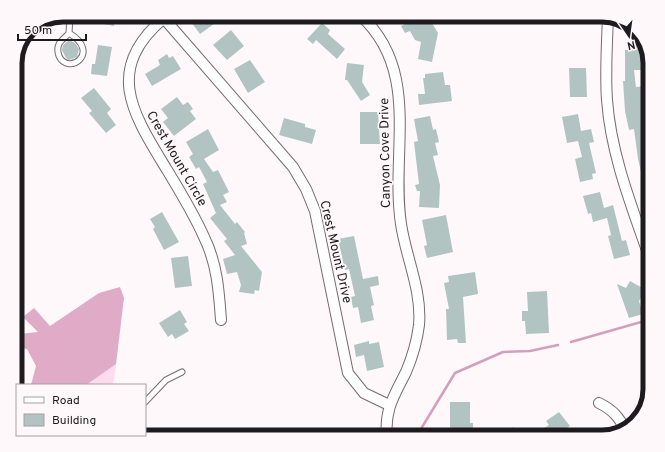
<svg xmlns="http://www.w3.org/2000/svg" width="665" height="452" viewBox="0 0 665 452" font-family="Overpass,sans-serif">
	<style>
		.green { fill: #fbdbec }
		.forest { fill: #dfabc7 }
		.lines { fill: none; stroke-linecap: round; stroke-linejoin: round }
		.stream { stroke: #d3a0bb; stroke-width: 2.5 }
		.building { fill: #b2c4c1 }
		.service-casing { stroke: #786a71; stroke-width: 7 }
		.minor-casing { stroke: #786a71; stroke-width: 12 }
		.service { stroke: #fff; stroke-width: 5 }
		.minor { stroke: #fff; stroke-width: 10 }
		.labels { text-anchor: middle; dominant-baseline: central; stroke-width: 3.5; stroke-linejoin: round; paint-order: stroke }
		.street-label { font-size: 13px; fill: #1f1a1d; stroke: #fef8fb }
		.rim { fill: none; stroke: #1f1a1d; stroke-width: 5 }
	</style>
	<rect width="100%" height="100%" fill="#fef8fb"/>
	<path class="green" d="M116 364 113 385H86L87 383Z"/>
	<path class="forest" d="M120 287 124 298 116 364 86 385H31L36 366 27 349 15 347V332L19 334 38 332 23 317 34 308 50 326 99 293Z"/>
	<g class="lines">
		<path class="stream" d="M571 342 648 320
			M416 437 455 373 503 352 530 351 558 345"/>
	</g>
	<path class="building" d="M100 15H116L114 26 99 23Z
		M186 15H218L211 20 214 24 200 34Z
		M423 17 429 18 438 33 432 62 418 59 421 42 415 40 410 31 405 33 401 26 409 22 410 24Z
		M322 23 330 30 328 34 345 49 337 59 316 40 313 44 307 39Z
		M632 28 650 60V70H634L636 87 646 86 650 119V195L647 196 638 159 634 129 629 130 625 111 623 81H625V50H631Z
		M231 30 244 46 227 60 213 45Z
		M69 40 75 43 79 49 77 57 69 60 66 58 62 50 63 45Z
		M98 45 112 47 107 76 91 74 92 64H95Z
		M167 54 169 58 173 56 181 69 152 86 145 74 160 65 158 60Z
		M250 60 265 82 248 93 234 69Z
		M347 63 364 65 362 82 370 95 361 101 347 80H345Z
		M569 68H586L587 97H570Z
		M443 72 445 85H450L452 101 419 105 418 94H425L423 78H425V74Z
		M94 88 111 109 107 113 116 125 106 133 89 113 92 111 81 98Z
		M177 97 183 105 188 102 193 109 190 111 196 119 174 136 163 122 168 118 161 109Z
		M360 112H378L380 144H360Z
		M578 114 581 131 591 129 594 142 589 143 596 173 592 174 593 179 580 182 575 159 582 157 578 141 567 143 562 117Z
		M430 116 433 130 436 129 439 142 435 143 438 155 433 156 440 185 439 208 419 207 420 191H417L415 185 419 184 414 142 418 141 414 119Z
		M284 118 305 124V127L316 130 312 144 279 135Z
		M208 129 219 150 204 159 213 172 218 170 229 192 223 195 227 202 220 205 235 224 237 222 245 232 244 233 247 244 241 246 262 272 259 291 255 290 254 294 239 292 241 285 237 272 227 274 223 259 235 255 224 241 227 239 210 218 216 213 203 184 207 182 199 167 196 169 189 157 193 154 186 142Z
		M600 192 604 208 613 205 622 241 626 240 630 255 614 259 608 236 611 235 607 218 593 222 591 213 588 214 583 196Z
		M162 212 179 242 164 250 153 229 155 227 150 219Z
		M446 215 453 252 427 258 424 246 427 245 422 220Z
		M354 236 363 279 378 276 379 285 370 287 374 305 371 306 374 320 361 323 358 307 353 308 351 297 355 296 349 269 345 270 338 239Z
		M188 256 192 286 175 288 171 258Z
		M475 272 478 294 463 297 466 343H458L457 339 447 340 446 309H449L444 283 449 282 448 276Z
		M630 281 646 290 639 301 643 314 629 318 617 284 626 288Z
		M547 291 549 333 526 334 525 321H522V311H528L527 292Z
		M180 310 187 322 184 324 189 331 175 339 172 334 168 337 159 323Z
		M369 341V344L379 342 384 367 367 371 364 355 356 357 354 345Z
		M450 402H470V423H473V437L450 436Z
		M559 412 570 426 564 430 570 437H549L543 429 549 425 546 421Z
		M513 427 522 437H502Z"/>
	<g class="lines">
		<defs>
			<path id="service" d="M69 33C102 53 68 76 59 56 58 53 57 48 59 44 61 40 66 37 69 33L70 15
				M145 402 166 380 182 372
				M82 437 83 435"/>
			<path id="minor" d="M161 15 293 167 306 189 315 211 348 373 364 393 389 405
				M360 15C422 71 390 152 401 224 406 258 422 290 419 325 417 341 412 358 406 372 395 394 384 410 387 437
				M608 17C607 44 605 72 607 100 611 155 632 207 650 259
				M164 18C105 68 131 111 164 165 178 188 193 212 204 237 217 263 219 291 221 320
				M599 403C613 410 619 417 626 431"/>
		</defs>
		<use href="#service" class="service-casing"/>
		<use href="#minor" class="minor-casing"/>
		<use href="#service" class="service"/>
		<use href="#minor" class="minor"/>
	</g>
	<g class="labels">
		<g class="street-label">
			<text transform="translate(386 153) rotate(-91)">Canyon Cove Drive</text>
			<text transform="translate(176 159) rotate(60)">Crest Mount Circle</text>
			<text transform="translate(335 252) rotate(77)">Crest Mount Drive</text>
		</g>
	</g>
	<path d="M0 0H665V452H0ZM63 22H602A41 41 0 0 1 643 63V389A41 41 0 0 1 602 430H63A41 41 0 0 1 22 389V63A41 41 0 0 1 63 22Z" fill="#fef8fb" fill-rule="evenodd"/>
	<path class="rim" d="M63 22H602A41 41 0 0 1 643 63V389A41 41 0 0 1 602 430H63A41 41 0 0 1 22 389V63A41 41 0 0 1 63 22Z"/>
	<rect x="16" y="384" width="130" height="52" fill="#fef8fb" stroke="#a59fa2"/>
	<rect x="24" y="397" width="20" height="6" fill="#ffffff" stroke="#a59fa2"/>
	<text x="52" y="404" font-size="12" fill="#1f1a1d">Road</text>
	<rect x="24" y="414" width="20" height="12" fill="#b2c4c1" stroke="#a59fa2"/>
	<text x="52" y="424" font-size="12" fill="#1f1a1d">Building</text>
	<g transform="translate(629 36) rotate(167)" stroke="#fef8fb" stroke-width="3" paint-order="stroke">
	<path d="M0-3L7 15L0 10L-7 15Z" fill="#1f1a1d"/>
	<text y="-6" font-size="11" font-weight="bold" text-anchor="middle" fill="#1f1a1d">N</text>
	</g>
	<path d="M18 34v6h68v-6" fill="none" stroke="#1f1a1d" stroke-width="2"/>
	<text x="24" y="34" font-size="12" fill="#1f1a1d" stroke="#fef8fb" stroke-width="3" paint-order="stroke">50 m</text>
</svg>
